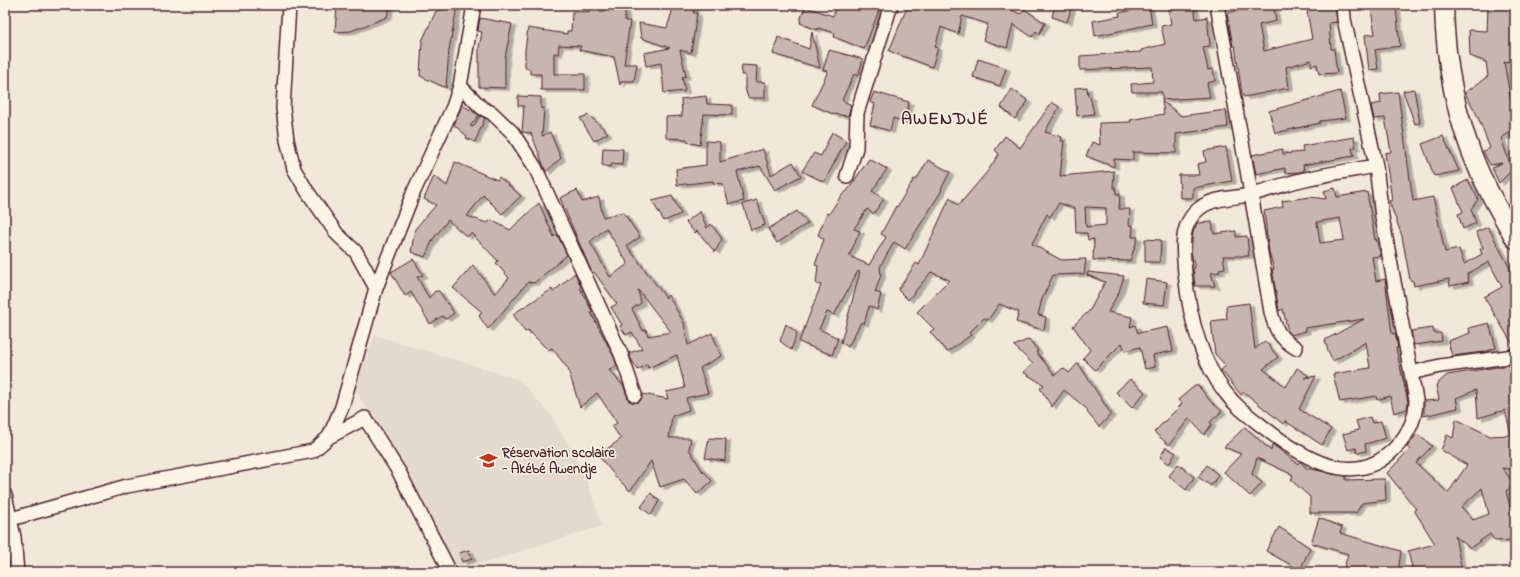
<svg xmlns="http://www.w3.org/2000/svg" width="1520" height="577" viewBox="0 0 1520 577" font-family="'Indie Flower',sans-serif">
	<style>
		.built { fill: #e4d9cd }
		.building { fill: #c7b6af; stroke: #4a1f2b; fill-rule: evenodd; filter: url(#shadow) }
		.lines { fill: none; stroke-linecap: round; stroke-linejoin: round }
		.minor-casing { stroke: #4a1f2b; stroke-width: 16 }
		.secondary-casing { stroke: #4a1f2b; stroke-width: 21 }
		.minor { stroke: #fcf5e5; stroke-width: 13 }
		.secondary { stroke: #fcf5e5; stroke-width: 18 }
		.labels { text-anchor: middle; dominant-baseline: central; stroke-width: 3; stroke-linejoin: round; paint-order: stroke }
		.poi-label { font-size: 14px; font-weight: bold; fill: #4a1f2b; stroke: #fcf5e5; text-anchor: start }
		.district-label { font-size: 18px; font-weight: bold; letter-spacing: 1px; fill: #4a1f2b; stroke: #fcf5e5 }
	</style>
	<defs>
		<filter id="shadow"><feDropShadow dx="4.5" dy="2.5" stdDeviation="0" flood-color="#0004"/></filter>
	</defs>
	<rect width="100%" height="100%" fill="#f1e8da"/>
	<filter id="ink" filterUnits="userSpaceOnUse"><feTurbulence type="fractalNoise" baseFrequency=".025" numOctaves="2"/><feDisplacementMap in="SourceGraphic" scale="8" xChannelSelector="R" yChannelSelector="G"/><feConvolveMatrix kernelMatrix="1 2 1 2 8 2 1 2 1" color-interpolation-filters="sRGB"/></filter>
	<g filter="url(#ink)">
		<path class="built" d="M375 335 518 379 552 416 586 477 602 526 455 572 393 446 353 388Z"/>
		<path class="building" d="M337 5H390L387 17 351 31 335 32Z
			M610 5H625V21H630L624 64H637L634 81H622L620 85 614 57 579 50 581 46 559 45 558 54 554 53V74H585V90H541V74H530V69L525 68V50L528 28 567 34V31H571L572 12 609 11Z
			M674 5H695L693 13H697L691 53 680 50 686 76 682 77 685 91 664 93 661 63 646 66 644 53 670 48 641 38 639 23 667 28Z
			M837 5H881L864 49 834 37 835 33 818 28 817 30 800 23 802 14 806 7 833 16Z
			M908 5H999L1021 14 1024 9 1045 23 1039 34 1036 31 1032 37 1013 24 1007 48 983 40 988 24 962 16 958 34 941 27 935 47 938 48 932 67 889 51Z
			M1055 5H1072L1067 22 1052 17Z
			M1136 5H1149L1152 24 1095 36 1093 21 1120 16 1119 13 1137 9Z
			M1168 5H1194L1196 19 1207 17 1210 46 1203 47 1208 70 1213 69 1215 81 1207 83 1210 97 1162 100V92H1132L1131 84 1153 82 1152 67 1080 70V56L1141 52V50L1165 44 1161 26 1171 24Z
			M1264 5H1267L1268 9 1274 8 1276 21 1259 25 1264 51 1312 39 1306 5H1335L1337 22 1329 23 1331 49H1334L1337 73 1319 74 1317 64 1311 66V60L1286 67 1289 88 1244 97 1242 94 1235 46H1233L1227 13Z
			M457 7 449 50 446 88 420 76 422 41 436 11Z
			M1396 7 1400 46 1375 50 1378 69 1369 70 1365 35 1375 34 1371 10Z
			M1488 7H1515V48H1511L1512 61 1504 62 1513 113 1515 111V129L1501 138 1512 170 1499 183 1492 168 1502 163 1490 165 1483 151 1490 148 1477 115 1465 93 1488 76 1486 62 1470 56 1469 30 1487 31Z
			M480 18 512 24 505 57V88L479 87V47L482 32 478 31Z
			M812 32 820 68 773 54 778 37 809 49Z
			M829 50 863 59 858 76 854 74 842 100 851 105 848 116 833 114 812 105 828 71 823 70Z
			M978 59 1006 68 1000 86 973 77Z
			M742 65 757 66 756 82H765V98H748L745 88V75H741Z
			M1087 87 1088 96H1090L1094 114 1077 116 1075 88Z
			M1012 89 1028 101 1015 119 1001 107Z
			M1414 89 1420 123 1415 124 1403 91Z
			M1340 91 1346 118 1320 121V123L1275 133 1269 111Z
			M874 92 909 102 905 122 893 118 890 131 870 125 875 104 870 102Z
			M1398 92 1413 201 1433 197 1445 252 1459 249 1464 264 1482 254 1480 249 1483 248 1476 232 1488 227 1515 278V348L1484 297 1502 287 1489 262 1467 274 1469 282 1450 286 1449 279 1414 286 1413 281 1410 280 1402 236 1389 201 1392 200 1385 153 1391 152 1385 118 1374 119 1371 105 1381 103 1380 94Z
			M518 96 541 97V108H544L542 136 550 132 561 158 546 172 531 133 522 132 524 106H518Z
			M706 96 707 104 732 105V115L704 114 700 145 687 142V139L666 138V117L682 116 681 99Z
			M1162 101 1181 116 1226 110 1228 127 1176 134V153L1133 152V160L1114 159V167L1086 156 1092 142 1100 145 1099 123 1131 122 1130 120 1164 114Z
			M1052 102 1059 107 1045 132 1062 137 1061 141H1064L1060 176 1114 171 1113 187H1115L1116 194H1120L1119 209H1130L1129 225 1133 226 1132 237H1138L1130 261 1093 260 1094 239 1088 240 1087 233H1076L1075 209 1059 203 1050 217 1047 214 1032 244 1061 260 1086 259 1084 274 1053 275 1042 299 1038 315 1046 317 1044 330 1016 322 1019 312 999 304 988 320 984 318 969 333 971 335 947 352 930 332 934 329 917 312 949 280 931 272 908 300 898 290 916 263 919 265 950 197 958 206 987 172 999 154 995 150 1005 136 1020 148ZM1085 207 1106 208V225L1086 227Z
			M462 105 479 115 470 126 473 127 480 116 485 118 475 142 466 138 467 136 454 125Z
			M589 115 608 133 594 141 580 118Z
			M832 132 846 141 824 182 802 171 814 153 821 156Z
			M1443 136 1459 171 1434 176 1422 144Z
			M1354 137 1356 147 1352 148 1354 156 1303 165 1304 171 1299 172 1285 173V168L1256 174 1252 155 1283 149V154L1303 152 1302 146Z
			M706 141 720 142V162L763 149 771 175 793 162 801 176 775 190 760 166 737 172 744 201 729 204 723 184 713 183V181L677 185 676 169 706 165Z
			M1226 147 1232 181 1193 188V198H1180L1179 175H1199L1197 164 1206 162 1204 151Z
			M603 148 623 149 622 165 612 164 610 167 602 165Z
			M869 159 887 169 872 191 884 199 873 214 867 209 854 229 860 231 849 256 869 265 886 237 881 234 896 206 897 207 914 179 916 180 928 160 950 172 941 189 942 190 905 249 894 242 880 267 881 275 875 292 881 294 877 310 869 306 864 324 861 322 848 347 841 342 860 272 858 271 834 315 827 312 819 329 838 338 832 355 799 342 821 285 816 284 818 266 815 265 824 239 818 235 827 213 829 214 841 196 848 190Z
			M455 162 497 180 499 177 521 196 502 214 483 195 467 216 487 223 491 220 510 230 539 203 554 237 557 234 567 255 534 283 528 282 488 329 479 316 482 312 453 288 473 265 495 294 509 278 496 263 498 261 471 233 467 237 448 220 433 239 425 257 411 252 415 229 436 205 424 199 434 176 447 186Z
			M1468 180 1478 199 1471 209 1476 223 1463 229 1458 214 1463 212 1453 188Z
			M1335 188 1337 197 1367 192 1375 240 1376 239 1381 256 1372 257 1376 281 1385 279 1392 334 1395 333 1398 348H1396L1408 402 1407 409 1394 413 1390 396 1377 400 1376 396 1340 402 1333 374 1370 368 1366 342 1333 361 1328 351 1325 340 1364 319 1305 328 1306 331 1291 335 1288 332 1283 309 1279 311 1272 269H1274L1269 252 1264 211 1283 207 1282 201 1310 197 1326 199 1324 191ZM1340 218 1344 240 1320 243 1317 222Z
			M577 190 582 202 599 197 603 217 623 212 640 237 627 246 666 298 668 295 684 323 688 345 712 333 721 356 700 368 708 393 686 398 689 410 672 416 669 438H691L689 449 703 472V470L712 481 697 494 684 479 660 487 651 461 630 491 616 477 598 455 621 439 612 426 617 423 597 393 580 407 568 369 552 348 548 350 528 330 525 332 513 314 552 289 553 292 575 273 581 287 580 288 592 311 591 313 614 357 617 366 609 370 624 387 629 401 638 402 641 400 643 394 668 399 666 392 685 388 677 355 648 368 647 364 638 370 631 359 629 353 642 349 632 332 626 335 620 326 622 325 611 307 617 304 594 272 592 273 560 198ZM606 228 628 264 610 277 590 242ZM638 290 643 296 671 332 648 336 646 329 643 331 632 309 641 303Z
			M672 196 681 214 664 221 652 201Z
			M757 200 765 225 751 230 743 204Z
			M700 211 707 228 711 224 722 239 715 252 697 231 695 233 686 222Z
			M797 211 808 223 777 243 768 229Z
			M1212 222 1214 234 1236 231V237L1247 236 1249 256H1223L1225 268 1219 269 1220 272 1211 273 1215 286H1195L1193 268H1195L1191 252 1193 232 1197 223Z
			M1145 239 1161 240 1160 262H1145Z
			M413 259 423 275 417 277 429 298 435 291H439L454 313 446 319 442 316 430 324 411 292 405 296 391 272Z
			M1088 272 1124 276 1119 292 1108 312 1132 317 1130 327 1135 325 1138 333 1168 327 1173 351 1153 355 1155 367 1145 369 1140 347 1125 351 1122 343 1095 370 1083 358 1090 350 1073 326 1090 310 1105 282 1087 275Z
			M1146 279 1167 282 1164 305 1143 303Z
			M1249 303 1255 349 1265 341 1278 357 1263 369 1286 387 1297 368 1309 376 1304 378 1316 376 1299 409 1331 429 1322 445 1285 421 1283 424 1244 392 1241 395 1221 370 1226 366 1215 354 1211 321 1227 319 1226 306Z
			M1489 323 1496 348 1484 352 1452 356 1448 341 1470 333 1469 328Z
			M786 324 797 333 791 350 780 341Z
			M1433 328 1434 333H1441L1442 341 1414 345 1411 331Z
			M1029 339 1038 351 1036 352 1055 375 1063 368 1069 373 1078 363 1111 414 1099 427 1087 412 1088 410 1064 390 1052 407 1040 388 1044 385 1023 372 1033 364 1014 346Z
			M1515 364V470L1502 468 1515 485 1506 491 1515 526V540L1495 541 1490 534 1470 548 1455 536 1462 571 1413 572 1408 551 1435 544 1414 510 1416 509 1387 473 1410 449 1407 447 1417 434 1432 446 1416 463 1448 493 1467 465 1441 450 1447 435 1453 438 1456 419 1490 436 1511 435 1505 410 1478 418 1476 390 1456 398 1458 408 1424 416V401L1439 400 1436 385 1447 375ZM1482 488 1489 514 1473 520 1461 507Z
			M1130 379 1145 392 1132 408 1116 392Z
			M1197 384 1211 402 1222 411 1210 422 1212 424 1204 435 1189 418 1169 445 1154 432 1182 404 1178 400Z
			M1370 417 1372 423 1381 421 1386 438 1365 444 1366 451 1357 453 1356 448 1348 450 1343 434 1359 430 1356 421Z
			M1245 427 1271 451 1272 444 1298 464 1300 461 1306 468 1346 476V480L1385 479 1386 500 1362 503 1356 513H1310V497L1291 480 1293 475 1257 458 1252 474 1262 483 1250 496 1224 472 1241 454 1224 447Z
			M709 438 726 439 725 461 705 458Z
			M1166 447 1176 453 1169 464 1160 457Z
			M1178 464 1194 477 1186 490 1169 476Z
			M1207 465 1218 475 1211 486 1198 477Z
			M651 493 659 501 651 515 641 507Z
			M1319 518 1342 527 1340 533 1401 551 1398 572H1362L1344 568 1348 554 1311 543Z
			M1279 527 1310 548 1300 570 1266 551Z
			M469 550 472 559 462 562 459 553Z"/>
		<g class="lines">
			<defs>
				<path id="minor" d="M289 5 283 108 287 140 294 169 307 191 337 234 356 252 376 288
					M1217 5 1247 170 1271 312C1275 329 1280 339 1296 348
					M1343 5 1344 19 1376 166 1382 217 1416 400C1416 418 1409 433 1397 446 1355 493 1301 457 1262 426 1249 416 1235 406 1225 392 1199 358 1189 314 1185 273 1183 250 1179 224 1200 208 1212 198 1234 198 1249 195 1269 190 1289 182 1310 178 1332 173 1354 170 1376 166
					M460 86 482 108 492 113 512 132 535 167 621 354 635 395
					M847 176 856 148 857 113 891 5
					M1411 373 1440 366 1515 356
					M329 437 365 418 399 472 450 572
					M5 495 14 537 17 572
					M11 519 127 486 313 451 329 437 342 407 376 288 414 191 453 107 460 86 474 5"/>
				<path id="secondary" d="M1444 5C1445 62 1456 119 1479 171 1490 195 1503 217 1515 239"/>
			</defs>
			<use href="#minor" class="minor-casing"/>
			<use href="#secondary" class="secondary-casing"/>
			<use href="#minor" class="minor"/>
			<use href="#secondary" class="secondary"/>
		</g>
	</g>
	<defs>
		<symbol id="school-bare" viewBox="-9 -9 18 18"><path d="M0-5L7-2L0 1L-7-2ZM-4 1L0 2.5L4 1V4Q0 6-4 4Z" fill="#c8321e" stroke="#fcf5e5" stroke-width="2.5" paint-order="stroke"/></symbol>
	</defs>
	<g fill-rule="evenodd">
		<use href="#school-bare" x="476" y="448" width="25" height="25"/>
	</g>
	<g class="labels">
		<g class="poi-label">
			<text x="502" y="453">Réservation scolaire<tspan x="502" dy="16">- Akébé Awendje</tspan></text>
		</g>
		<g class="district-label">
			<text x="945" y="120">AWENDJÉ</text>
		</g>
	</g>
	<rect width="1520" height="577" fill="none" stroke="#fcf5e5" stroke-width="20"/>
	<rect x="10" y="10" width="1500" height="557" fill="none" stroke="#4a1f2b" stroke-width="1.5" filter="url(#ink)"/>
</svg>
